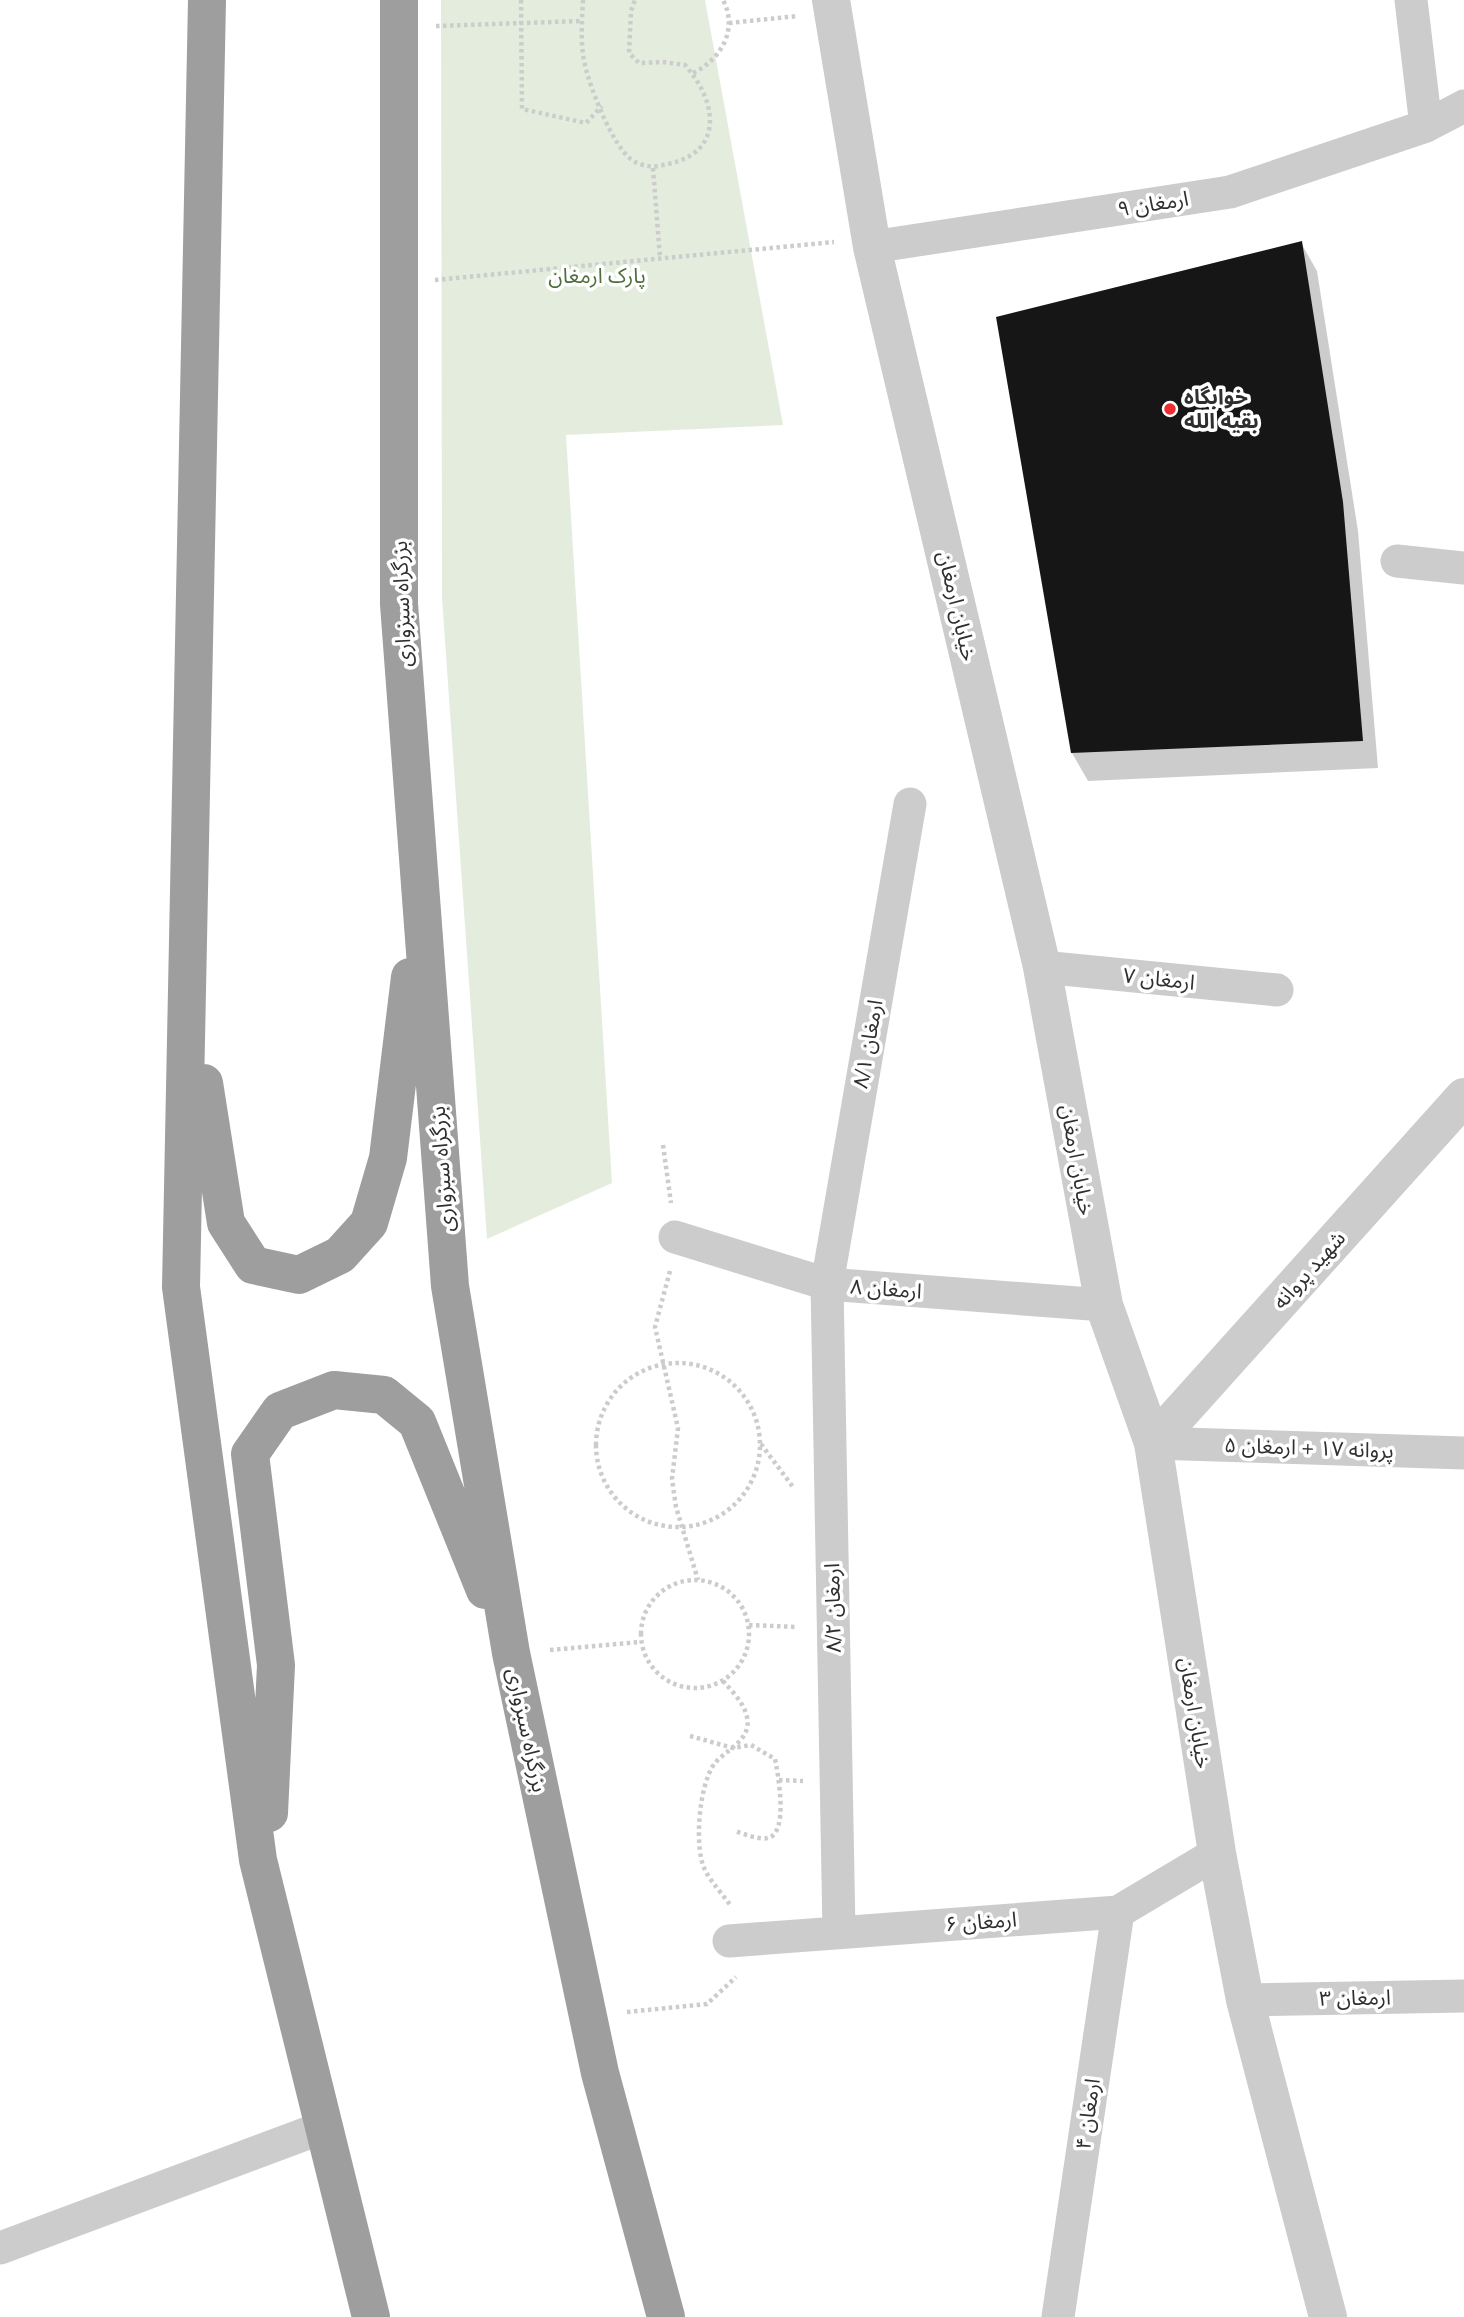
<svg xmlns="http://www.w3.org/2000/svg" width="1464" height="2317" viewBox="0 0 1464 2317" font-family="'Nunito Sans','Noto Sans Arabic',sans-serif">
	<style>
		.green { fill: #e4eddd }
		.shadow { fill: #0003 }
		.building { fill: #161616 }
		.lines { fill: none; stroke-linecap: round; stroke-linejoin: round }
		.path { stroke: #ccc; stroke-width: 4.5; stroke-dasharray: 3.5 3.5; stroke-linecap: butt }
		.minor { stroke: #ccc; stroke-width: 33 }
		.tertiary { stroke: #ccc; stroke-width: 38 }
		.trunk { stroke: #9e9e9e; stroke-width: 38 }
		.poi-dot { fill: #ec2c2e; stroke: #fff; stroke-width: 2.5 }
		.labels { text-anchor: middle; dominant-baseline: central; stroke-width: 7; stroke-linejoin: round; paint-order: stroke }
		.street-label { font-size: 21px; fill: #2f2f2f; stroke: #fff }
		.park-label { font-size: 21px; fill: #4f6d3b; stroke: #fff }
		.poi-label { font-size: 21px; font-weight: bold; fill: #2f2f2f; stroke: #fff; text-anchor: start }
	</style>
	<rect width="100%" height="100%" fill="#fff"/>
	<path class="green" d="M441 0H705L783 425 566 435 612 1183 487 1239 442 598Z"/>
	<path class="shadow" d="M1301 243 1317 271 1358 531 1378 768 1088 781 1072 753Z"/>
	<path class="building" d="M1302 241 1343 502 1363 741 1071 753 996 317Z"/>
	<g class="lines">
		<path class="path" d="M521 0 522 109 586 123 602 106
			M583 0C582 21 580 44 585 65 590 88 613 147 632 160 644 168 656 167 668 164 725 152 717 101 685 65L663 62 639 63 629 53 631 11 635 0
			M729 23 798 16
			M436 26 582 21
			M693 73C720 60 739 30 723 0
			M653 168 660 258
			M435 280 834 242
			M663 1145 671 1203
			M670 1271 655 1327 678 1428 672 1479 676 1507 698 1580
			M596 1445a82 82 0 1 1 164 0a82 82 0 1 1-164 0Z
			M761 1444 793 1487
			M641 1634a54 54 0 1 1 108 0a54 54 0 1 1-108 0Z
			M749 1625 797 1627
			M550 1650 640 1642
			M723 1681C732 1691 744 1703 747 1717 752 1740 727 1749 715 1763 699 1783 693 1850 706 1872 713 1884 723 1895 731 1906
			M690 1736 733 1748 751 1745 775 1759C778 1774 789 1833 768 1838 759 1840 744 1834 735 1831
			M779 1780 803 1781
			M627 2012 707 2004 736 1977"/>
		<path class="minor" d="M1411 0 1426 126
			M872 247 1230 192 1426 126 1464 106
			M1397 561 1464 568
			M1042 967 1277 990
			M675 1237 827 1284 1104 1305
			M1153 1443 1464 1453
			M839 1932 827 1284 910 804
			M729 1941 1118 1912 1217 1853
			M1245 2000 1464 1996
			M0 2248 324 2127
			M1058 2317 1118 1912"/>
		<path class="tertiary" d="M831 0 872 247 1042 967 1104 1305 1153 1443 1217 1853 1245 2000 1328 2317
			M1153 1443 1464 1097"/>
		<path class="trunk" d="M207 0 181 1287 258 1860 371 2317
			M399 0V604L450 1286 511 1653 600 2073 666 2317
			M204 1083 226 1223 253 1265 299 1275 340 1255 369 1223 388 1158 410 977
			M269 1813 276 1665 250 1454 280 1411 334 1390 384 1395 417 1422 485 1590"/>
	</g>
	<circle class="poi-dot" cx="1170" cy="409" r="7"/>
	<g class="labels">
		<g class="street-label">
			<text transform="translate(1153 204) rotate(-9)">ارمغان ۹</text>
			<text transform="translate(402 604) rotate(-92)">بزرگراه سبزواری</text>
			<text transform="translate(957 606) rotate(77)">خیابان ارمغان</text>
			<text transform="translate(1159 979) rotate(6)">ارمغان ۷</text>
			<text transform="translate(868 1044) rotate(-80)">ارمغان ۸/۱</text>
			<text transform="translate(1077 1160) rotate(80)">خیابان ارمغان</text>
			<text transform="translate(442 1169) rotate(-94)">بزرگراه سبزواری</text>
			<text transform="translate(1309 1270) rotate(-48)">شهید پروانه</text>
			<text transform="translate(886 1289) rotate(4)">ارمغان ۸</text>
			<text transform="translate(1309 1448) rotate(2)">پروانه ۱۷ + ارمغان ۵</text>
			<text transform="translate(833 1608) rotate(-91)">ارمغان ۸/۲</text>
			<text transform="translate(1195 1713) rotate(81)">خیابان ارمغان</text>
			<text transform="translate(527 1730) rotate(78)">بزرگراه سبزواری</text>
			<text transform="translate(981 1922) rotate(-4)">ارمغان ۶</text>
			<text transform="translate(1355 1998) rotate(-1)">ارمغان ۳</text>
			<text transform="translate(1088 2114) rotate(-82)">ارمغان ۴</text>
		</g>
		<g class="park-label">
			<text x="597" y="276">پارک ارمغان</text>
		</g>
		<g class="poi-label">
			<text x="1184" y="397">خوابگاه<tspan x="1184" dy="24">بقیه الله</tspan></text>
		</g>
	</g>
</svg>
